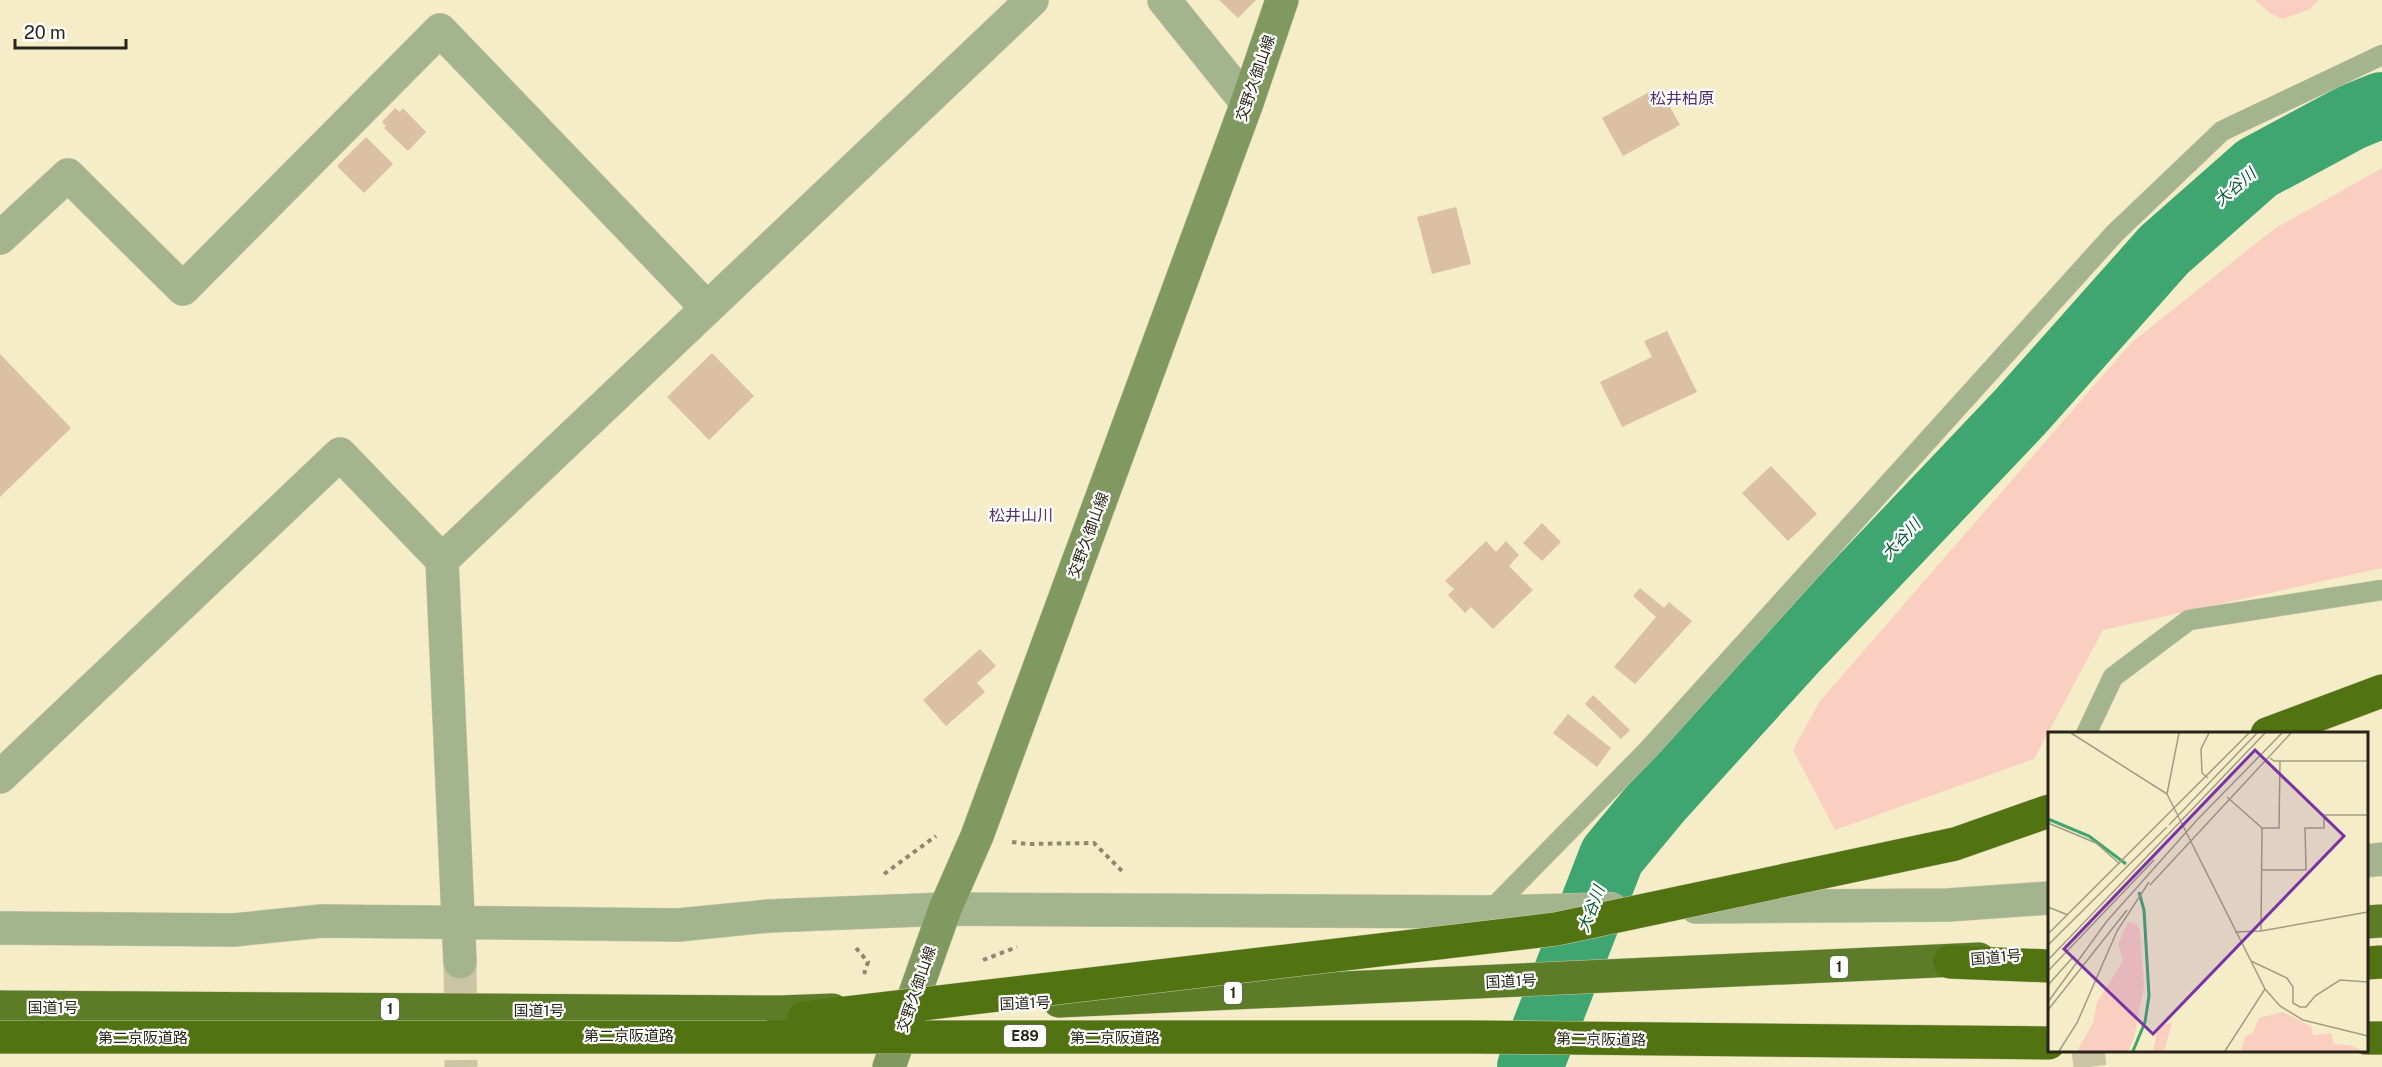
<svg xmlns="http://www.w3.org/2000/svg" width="2382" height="1067" viewBox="0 0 2382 1067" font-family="'Public Sans','Noto Sans JP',sans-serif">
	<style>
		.green { fill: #facfc1 }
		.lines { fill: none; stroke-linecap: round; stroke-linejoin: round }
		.river { stroke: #40a671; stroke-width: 66 }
		.building { fill: #dbc0a4 }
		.minor-tunnel { stroke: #cbc5a5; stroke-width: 33; stroke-dasharray: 33 16; stroke-linecap: butt }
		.service-casing { stroke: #cfc9a8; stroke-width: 21 }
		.minor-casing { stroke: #cfc9a8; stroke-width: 34 }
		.secondary-casing { stroke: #cfc9a8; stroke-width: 34 }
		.trunk-casing { stroke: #cfc9a8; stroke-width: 34 }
		.motorway-casing { stroke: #cfc9a8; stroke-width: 34 }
		.path { stroke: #8d886f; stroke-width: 4; stroke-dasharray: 4.5 4.5; stroke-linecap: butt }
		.service { stroke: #a3b48e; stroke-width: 20 }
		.minor { stroke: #a3b48e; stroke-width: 33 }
		.secondary { stroke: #809960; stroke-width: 33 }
		.trunk { stroke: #5c7c27; stroke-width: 33 }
		.motorway { stroke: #517312; stroke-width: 33 }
		.trunk-bridge-casing { stroke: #cfc9a8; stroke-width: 34; stroke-linecap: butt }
		.motorway-bridge-casing { stroke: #cfc9a8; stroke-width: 34; stroke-linecap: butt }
		.trunk-bridge { stroke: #5c7c27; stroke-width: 33 }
		.motorway-bridge { stroke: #517312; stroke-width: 33 }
		.labels { text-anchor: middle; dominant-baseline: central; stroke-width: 4.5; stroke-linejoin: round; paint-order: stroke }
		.shield { fill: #fff; stroke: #68665d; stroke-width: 1.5 }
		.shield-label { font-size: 14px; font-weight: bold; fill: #282518 }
		.street-label { font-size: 15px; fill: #282518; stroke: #fff }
		.neighbourhood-label { font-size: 16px; fill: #53316a; stroke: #fff }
		.water-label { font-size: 16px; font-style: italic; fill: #085935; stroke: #fff }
		.inset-river { fill: none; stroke: #40a671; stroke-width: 3 }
		.inset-road { fill: none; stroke: #a29d82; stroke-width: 1.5 }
		.view { fill: #7a33a5; fill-opacity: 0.15; stroke: #7a33a5; stroke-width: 3 }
		.inset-edge { fill: none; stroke: #282518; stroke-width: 3 }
	</style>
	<rect width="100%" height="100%" fill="#f4edc8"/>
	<path class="green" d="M2255 0H2318L2310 9 2283 19 2271 14Z
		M2382 168V568L2103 630 2034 759 1835 830 1793 750 1820 701 2131 343 2274 229Z"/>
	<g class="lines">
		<path class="river" d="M1530 1067 1612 856 1660 798 1794 650 2020 412 2164 250 2257 168 2352 117 2382 105"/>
	</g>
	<path class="building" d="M1219 0H1256L1238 18Z
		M1653 90 1658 97 1663 94 1680 125 1623 156 1602 118Z
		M395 108 400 112 403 108 426 132 408 151 384 128 386 126 382 122Z
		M366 137 393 164 364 193 337 166Z
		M1456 207 1471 264 1432 274 1417 217Z
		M1667 331 1697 392 1622 427 1600 382 1652 357 1644 341Z
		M712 353 754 396 709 440 667 397Z
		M0 354 71 428 0 497Z
		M1771 466 1817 514 1788 541 1742 493Z
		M1542 523 1561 542 1542 561 1523 543Z
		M1486 541 1496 552 1506 541 1519 555 1509 566 1533 590 1493 629 1471 607 1465 613 1448 595 1454 589 1445 581Z
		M1640 588 1664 608 1669 602 1692 621 1635 684 1614 667 1656 617 1633 596Z
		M980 649 996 666 977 683 985 692 946 726 923 700Z
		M1593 695 1630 730 1621 739 1585 704Z
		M1568 714 1611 748 1597 767 1553 733Z"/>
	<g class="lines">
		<path class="minor-tunnel" d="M460 962 461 1067
			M2088 1050 2090 1067"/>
		<defs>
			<path id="service" d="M2086 734 2113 677 2189 620 2382 590
				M1489 912 1649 749 2115 233 2222 131 2382 55"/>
			<path id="minor" d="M1164 0 1247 103
				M0 238 68 175 183 289 440 30 707 308
				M442 560 1032 0
				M0 777 340 454 442 560 460 962
				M2366 861 2382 859
				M1696 907 1948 905 2049 898
				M0 928 234 930 322 921 678 925 769 916 945 909 1489 912 1611 909"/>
			<path id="secondary" d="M889 1067 945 909 977 836 1247 103 1282 0"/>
			<path id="trunk" d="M2366 922 2382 921
				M1059 1001 1979 959
				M0 1007 781 1012"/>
			<path id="motorway" d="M2267 734 2382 691
				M1950 962 2049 966
				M2366 963 2382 962
				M2366 1038H2382"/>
		</defs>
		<use href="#service" class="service-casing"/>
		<use href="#minor" class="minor-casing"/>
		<use href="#secondary" class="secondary-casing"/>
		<use href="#trunk" class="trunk-casing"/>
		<use href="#motorway" class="motorway-casing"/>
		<path class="path" d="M1012 842 1027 844 1094 843 1124 873
			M884 874 936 836
			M856 948 868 962 864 974
			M983 960 1017 947"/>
		<use href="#service" class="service"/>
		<use href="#minor" class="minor"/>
		<use href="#secondary" class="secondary"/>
		<use href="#trunk" class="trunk"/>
		<use href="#motorway" class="motorway"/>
		<defs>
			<path id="trunk-bridge" d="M781 1012 833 1010"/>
			<path id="motorway-bridge" d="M804 1018 1556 929 1955 844 2049 811
				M0 1037H1474L2049 1043"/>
		</defs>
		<use href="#trunk-bridge" class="trunk-bridge-casing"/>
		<use href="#motorway-bridge" class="motorway-bridge-casing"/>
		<use href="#trunk-bridge" class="trunk-bridge"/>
		<use href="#motorway-bridge" class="motorway-bridge"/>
	</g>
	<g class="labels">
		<g class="shield">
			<rect x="1830" y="956" width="18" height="22" rx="4.5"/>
			<rect x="1224" y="982" width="18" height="22" rx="4.5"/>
			<rect x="381" y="998" width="18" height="22" rx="4.5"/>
			<rect x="1004" y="1025" width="42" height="22" rx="4.5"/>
		</g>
		<g class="shield-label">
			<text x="1839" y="967">1</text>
			<text x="1233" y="993">1</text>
			<text x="390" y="1009">1</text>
			<text x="1025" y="1036">E89</text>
		</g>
		<g class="street-label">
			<text transform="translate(1255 78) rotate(-71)">交野久御山線</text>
			<text transform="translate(1088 535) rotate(-70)">交野久御山線</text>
			<text transform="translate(1996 957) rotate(-5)">国道1号</text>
			<text transform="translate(1511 981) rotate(-3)">国道1号</text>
			<text transform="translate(916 989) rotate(-71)">交野久御山線</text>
			<text transform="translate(1025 1003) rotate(-2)">国道1号</text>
			<text x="53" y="1007">国道1号</text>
			<text x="539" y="1010">国道1号</text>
			<text x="629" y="1035">第二京阪道路</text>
			<text x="143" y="1037">第二京阪道路</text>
			<text x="1115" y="1037">第二京阪道路</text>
			<text transform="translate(1601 1039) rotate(1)">第二京阪道路</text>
		</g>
		<g class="neighbourhood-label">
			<text x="1682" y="98">松井柏原</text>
			<text x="1021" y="515">松井山川</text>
		</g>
		<g class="water-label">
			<text transform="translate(2235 187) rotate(-41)">大谷川</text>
			<text transform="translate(1901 539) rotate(-47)">大谷川</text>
			<text transform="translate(1591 909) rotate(-69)">大谷川</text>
		</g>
	</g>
	<g transform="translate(2048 732)">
		<rect width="320" height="320" fill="#f4edc8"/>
		<path d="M80 190 90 193 92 199 96 254 86 306 80 319H29L45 291 49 270 75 229 70 212ZM235 280 263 294 265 303 283 301 286 312 302 313 314 319H193L197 305 205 301 211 286ZM124 291 116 319H105L111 293Z" fill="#facfc1"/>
		<path class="inset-river" d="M0 87 41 104 78 132M85 319 97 290 101 264 96 178 91 160"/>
		<path class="inset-road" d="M23 1 119 62M131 1 119 62 217 257 177 319M222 26 226 29H320M160 46 154 41 153 17 161 1M179 65 214 96H231L232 29M0 91 48 111 72 132M121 93 209 1M214 138H258L257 96H276V83H320M102 153 243 1M0 175 20 183M213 199 214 96M187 200 213 199 320 180M0 202 201 1M0 213 119 95M0 228 217 1M203 229 239 246 245 255V271L252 275H258L267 264 292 248 320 250M0 239 106 128M0 253 26 224M217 257 232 274 255 288 320 304M0 270 59 189 149 88 234 1M0 278 79 178M11 319 29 291 69 199 101 150"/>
		<path class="view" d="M207 18 296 104 105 302 16 217Z"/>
		<rect width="320" height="320" class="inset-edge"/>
	</g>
	<path d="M15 39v9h111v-9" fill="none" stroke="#282518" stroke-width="3"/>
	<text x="24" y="39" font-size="18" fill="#282518" stroke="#ffffff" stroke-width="4.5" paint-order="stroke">20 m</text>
</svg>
